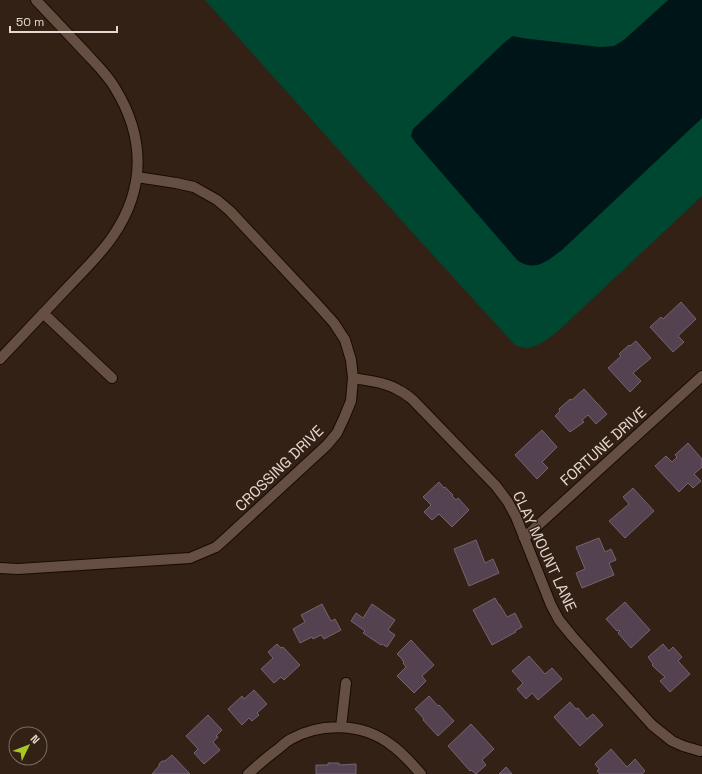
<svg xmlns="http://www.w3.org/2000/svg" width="702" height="774" viewBox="0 0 702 774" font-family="'Space Grotesk',sans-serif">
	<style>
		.green { fill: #004731 }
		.water { fill: #001518 }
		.building { fill: #544251; stroke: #766272 }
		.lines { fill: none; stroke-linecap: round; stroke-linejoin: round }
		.minor-casing { stroke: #1a0a02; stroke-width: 12 }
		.minor { stroke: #644f42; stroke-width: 10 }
		.labels { text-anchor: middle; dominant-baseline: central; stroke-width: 3; stroke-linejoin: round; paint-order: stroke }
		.street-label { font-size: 15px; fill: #e4d8d0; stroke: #332115 }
	</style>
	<rect width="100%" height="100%" fill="#332115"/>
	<path class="green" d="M205 0H702V196L556 333C548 338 537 348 526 348 523 348 519 346 516 346L411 231Z"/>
	<path class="water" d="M668 0H702V118L562 250C547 261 536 272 518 261L415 142 411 136 413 129 506 41 513 36 522 38 600 47 614 46 625 39Z"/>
	<path class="building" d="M681 302 696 319 678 336 684 342 673 352 650 327 661 317 663 319Z
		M636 341 651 358 633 373 641 381 630 392 608 368 621 356 619 354 629 345 630 346Z
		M584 389 607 414 596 424 588 415 582 420 584 422 570 432 555 416 560 411 559 409 570 399 572 400Z
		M542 430 557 447 542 462 548 468 537 479 515 455Z
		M688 443 702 459V467L694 474 701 481 693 488 688 483 679 492 655 466 666 456 672 462 677 457 675 455Z
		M439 482 444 488 445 487 453 495 452 496 456 500 458 498 469 510 452 527 439 514 432 520 424 512 431 505 423 497Z
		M633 488 654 511 625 538 609 521 629 504 623 497Z
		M599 538 605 552 611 549 616 560 609 563 614 575 582 588 576 573 585 569 576 547Z
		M476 540 485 563 493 559 499 573 469 586 454 549Z
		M495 598 499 605H500L507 617 515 613 522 627 515 631 516 632 492 645 473 610Z
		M625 602 650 630 631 648 618 633 620 631 619 630 617 631 606 619Z
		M322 604 331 621 335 619 341 630 324 639 321 635 313 639 312 637 300 643 293 629 305 622 301 615Z
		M372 604 395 620 388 630 395 635 387 647 382 644 381 645 363 633 365 631 351 621 356 613 363 618Z
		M411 640 434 665 422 676 426 681 414 693 397 676 406 667 403 663 404 662 402 660V659L397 654Z
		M277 644 281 648 283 647 300 665 284 680 281 677 274 683 261 669 273 658 268 652Z
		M663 644 669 651 673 647 682 657 678 661 690 674 670 692 660 681 665 677 656 669 652 665 653 664 648 657Z
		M529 656 545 674 552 668 562 679 538 700 532 693 526 699 517 689 523 683 512 671Z
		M254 690 267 704 257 713 259 715 252 721 249 718 242 725 228 709 242 696 244 699Z
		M429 696 438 706 439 705 454 721 438 736 423 720 424 719 415 709Z
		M570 702 576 709 578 708 587 719 593 714 603 725 580 746 554 717Z
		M208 715 222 730 216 736 218 737 213 742 220 750 204 764 194 753 198 749 186 736Z
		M471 724 494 749 482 760 486 765 476 774 471 770 470 771 448 746Z
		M611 749 627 767 635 759 645 771 642 774H600L597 771 599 769 595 764Z
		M172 755 190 774H152L159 766V764L162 761H165Z
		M328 763H339V765L356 764V774H316V765H328Z
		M506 767 512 774H499Z"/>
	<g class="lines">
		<defs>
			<path id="minor" d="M43 313 112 378
				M0 359C23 335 46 310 69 286 84 270 101 254 113 236 146 188 145 137 115 88 107 74 95 63 84 51 68 34 52 17 36 0
				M353 378C369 381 386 382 400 391 405 393 409 397 413 400L496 486 508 502 516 517 551 605 559 620 572 636 652 725 672 741 683 746 700 751
				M524 538 702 376
				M0 568 18 569 190 558 216 547 225 539 327 445 337 433 344 418 351 401 353 378 351 360 345 340 334 323 316 303 230 211 217 200 194 187 176 183 137 177
				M341 727 346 683
				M248 774C257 766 265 759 274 752 280 748 285 742 291 739 321 722 362 723 390 744 402 752 411 763 421 774"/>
		</defs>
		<use href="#minor" class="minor-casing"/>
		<use href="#minor" class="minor"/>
	</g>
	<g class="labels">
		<g class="street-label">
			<text transform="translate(603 446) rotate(-42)">FORTUNE DRIVE</text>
			<text transform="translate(279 468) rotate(-44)">CROSSING DRIVE</text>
			<text transform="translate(545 551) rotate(65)">CLAY MOUNT LANE</text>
		</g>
	</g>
	<g transform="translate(28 746) rotate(47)"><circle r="19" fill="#332115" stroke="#7a6a60"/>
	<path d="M0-3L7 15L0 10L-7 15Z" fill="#a5c822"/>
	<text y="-6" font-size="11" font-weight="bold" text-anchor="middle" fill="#e4d8d0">N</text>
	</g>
	<path d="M10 26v6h107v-6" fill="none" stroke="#e4d8d0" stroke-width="2"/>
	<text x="16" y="26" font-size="12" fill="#e4d8d0" stroke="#332115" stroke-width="3" paint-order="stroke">50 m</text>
</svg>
